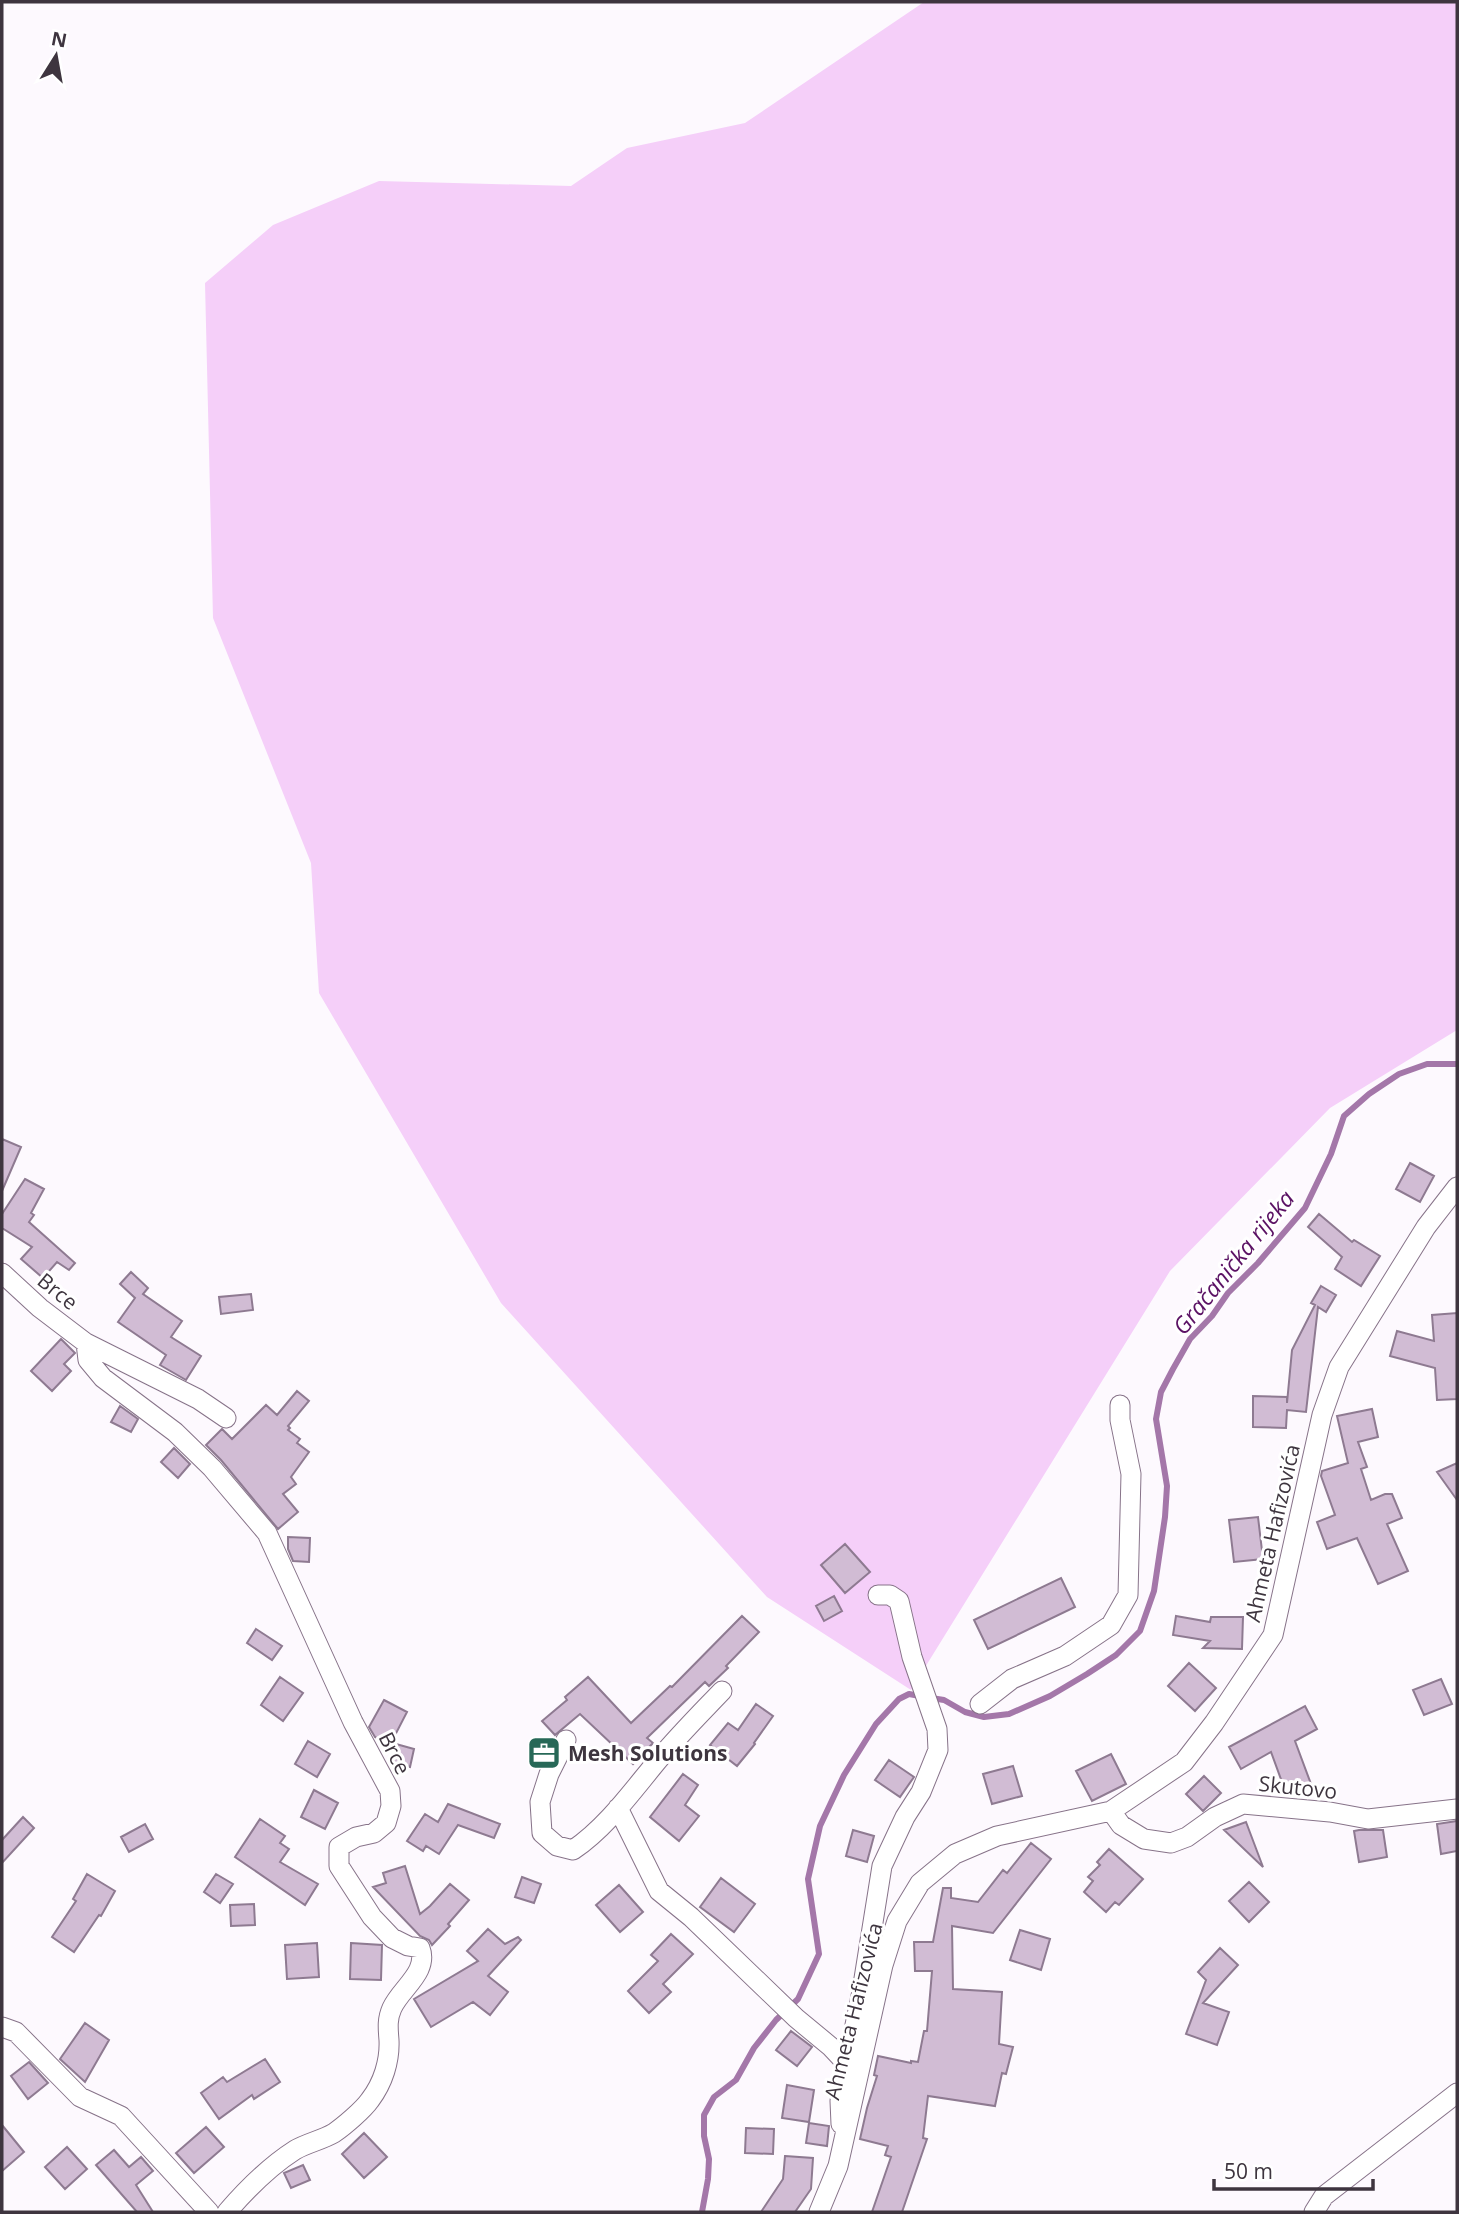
<svg xmlns="http://www.w3.org/2000/svg" width="1459" height="2214" viewBox="0 0 1459 2214" font-family="'Open Sans',sans-serif">
	<style>
		.green { fill: #f5cff9 }
		.lines { fill: none; stroke-linecap: round; stroke-linejoin: round }
		.stream { stroke: #a477a9; stroke-width: 6 }
		.building { fill: #d1bcd4; stroke: #8e7a91; stroke-width: 2 }
		.minor-casing { stroke: #877389; stroke-width: 21 }
		.minor { stroke: #fff; stroke-width: 19 }
		.labels { text-anchor: middle; dominant-baseline: central; stroke-width: 6; stroke-linejoin: round; paint-order: stroke }
		.street-label { font-size: 21px; fill: #3e353f; stroke: #fff }
		.poi-label { font-size: 21px; font-weight: bold; fill: #3e353f; stroke: #fff; text-anchor: start }
		.water-label { font-size: 23px; font-style: italic; fill: #5b1264; stroke: #fff }
	</style>
	<rect width="100%" height="100%" fill="#fdf9fe"/>
	<path class="green" d="M924 2H1457V1030L1330 1108 1170 1271 911 1690 767 1597 501 1303 319 993 311 863 213 618 205 283 273 225 379 181 571 186 627 148 745 123Z"/>
	<g class="lines">
		<path class="stream" d="M931 1698 944 1700 965 1712 984 1717 1009 1714 1050 1696 1087 1674 1116 1655 1140 1631 1154 1591 1165 1517 1167 1486 1156 1419 1161 1392 1173 1369 1190 1339 1212 1316 1228 1293 1258 1263 1305 1208 1331 1154 1344 1116 1369 1094 1399 1074 1427 1064H1457
			M702 2212 708 2179 709 2159 704 2136V2115L714 2097 736 2080 754 2048 776 2020 798 1999 819 1954 808 1879 820 1826 844 1775 876 1724 899 1699 909 1694 920 1696"/>
	</g>
	<path class="building" d="M2 1139 21 1147 2 1191Z
		M1410 1163 1434 1176 1420 1202 1396 1189Z
		M25 1179 44 1189 31 1213 34 1215 29 1222 75 1263 69 1270 57 1262 43 1278 21 1259 32 1247 2 1228V1214Z
		M1319 1214 1352 1242 1354 1240 1380 1256 1361 1286 1335 1269 1342 1257 1308 1227Z
		M131 1272 148 1288 143 1294 182 1321 171 1337 201 1356 186 1380 160 1365 166 1355 118 1322 135 1298 120 1284Z
		M1321 1286 1336 1295 1326 1312 1318 1307 1306 1412 1287 1410 1286 1428 1253 1427V1396L1287 1397V1403L1292 1350 1315 1305 1311 1303Z
		M251 1294 253 1310 221 1314 219 1297Z
		M1457 1313V1399L1437 1400 1435 1368 1390 1356 1397 1331 1434 1341 1432 1315Z
		M61 1339 75 1353 64 1364 71 1371 52 1391 31 1371Z
		M297 1391 309 1401 288 1426 290 1428 288 1430 300 1439 297 1443 309 1452 291 1477 296 1484 283 1494 298 1512 278 1529 221 1460 206 1445 222 1429 232 1439 266 1405 277 1415Z
		M120 1406 138 1419 131 1432 111 1422Z
		M1372 1409 1378 1437 1358 1442 1367 1467 1361 1469 1371 1500 1385 1494H1392L1402 1518 1387 1524 1408 1571 1378 1584 1357 1538 1327 1549 1317 1522 1335 1515 1321 1476 1322 1471 1348 1463 1337 1416Z
		M174 1448 190 1464 178 1478 161 1462Z
		M1457 1463V1500L1437 1472Z
		M1258 1517 1263 1559 1234 1562 1229 1520Z
		M288 1537 310 1538 309 1562 293 1561 288 1549Z
		M845 1544 870 1572 845 1593 821 1565Z
		M1061 1578 1075 1607 988 1649 974 1620Z
		M834 1596 842 1611 824 1621 816 1606Z
		M742 1616 759 1632 726 1666 728 1668 709 1686 705 1682 647 1738 653 1743 633 1764 580 1714 555 1735 542 1721 567 1700 565 1697 588 1677 631 1723 670 1686 672 1687Z
		M1176 1616 1210 1622 1211 1617H1243L1242 1649 1203 1648 1210 1641 1173 1635Z
		M256 1629 282 1646 272 1660 247 1643Z
		M1189 1663 1216 1688 1195 1711 1168 1686Z
		M280 1677 303 1693 283 1721 261 1705Z
		M1441 1679 1452 1704 1424 1715 1413 1690Z
		M384 1700 407 1712 390 1745 375 1737 369 1727Z
		M756 1704 773 1716 754 1743 755 1744 737 1766 710 1745 728 1723 738 1730Z
		M1305 1706 1317 1729 1295 1741 1311 1784 1286 1793 1271 1752 1241 1769 1229 1747Z
		M308 1741 330 1754 317 1777 295 1764Z
		M396 1744 414 1749 410 1767 392 1763Z
		M1111 1754 1126 1784 1092 1801 1076 1771Z
		M889 1760 914 1777 900 1797 875 1780Z
		M1013 1766 1022 1796 992 1804 983 1774Z
		M683 1774 698 1785 685 1805 699 1816 679 1841 650 1817Z
		M1204 1776 1221 1793 1203 1811 1186 1794Z
		M314 1790 338 1803 325 1829 301 1817Z
		M448 1804 500 1824 494 1838 458 1825 439 1854 426 1846 423 1851 407 1841 425 1814 438 1822Z
		M23 1817 34 1828 2 1863V1840Z
		M260 1819 285 1836 280 1843 289 1849 280 1862 318 1884 305 1905 235 1857Z
		M1457 1821V1851L1441 1854 1437 1824Z
		M1246 1822 1263 1867 1224 1830Z
		M145 1824 153 1839 129 1852 121 1837Z
		M853 1830 874 1836 867 1862 846 1856Z
		M1359 1830H1383L1387 1857 1359 1862 1354 1831Z
		M1031 1843 1051 1859 993 1933 952 1926 953 1989 1002 1992 999 2044 1013 2047 1006 2074 1002 2073 995 2106 928 2096 923 2138 927 2139 902 2212H872L891 2157 885 2155 888 2146 860 2139 867 2108 877 2076 874 2075 878 2056 911 2063V2061L918 2062 924 2031H927L932 1971H915L914 1942H933L943 1888H951V1898L978 1902 1003 1870 1007 1873Z
		M1109 1849 1143 1879 1119 1905 1115 1902 1106 1912 1084 1892 1093 1881 1088 1877 1100 1865 1097 1862Z
		M405 1866 420 1914 430 1906 450 1884 469 1900 448 1924 450 1926 432 1945 429 1940 420 1936 373 1887 386 1883 383 1873Z
		M87 1874 115 1891 101 1916 99 1915 74 1952 52 1937 76 1901 73 1899Z
		M216 1874 233 1884 220 1903 204 1892Z
		M522 1877 541 1884 534 1903 515 1897Z
		M721 1878 755 1904 734 1932 700 1907Z
		M1249 1882 1269 1902 1249 1922 1229 1901Z
		M619 1885 643 1912 620 1932 596 1905Z
		M254 1904 255 1925 231 1926 230 1905Z
		M488 1929 505 1944 518 1937 521 1940 488 1976 508 1992 490 2015 473 2002 431 2027 414 1999 478 1961 467 1951Z
		M1020 1930 1050 1939 1041 1970 1010 1960Z
		M671 1934 693 1954 663 1984 671 1992 649 2013 628 1991 658 1961 651 1955Z
		M317 1943 319 1977 287 1979 285 1945Z
		M351 1943 382 1945 381 1980 350 1979Z
		M1220 1948 1238 1965 1203 2003 1229 2012 1217 2045 1186 2034 1206 1980 1198 1972Z
		M85 2023 109 2040 85 2082 60 2059Z
		M791 2031 812 2047 797 2066 776 2050Z
		M265 2059 280 2082 254 2099 252 2095 219 2119 201 2093 223 2077 227 2082Z
		M29 2062 48 2083 28 2099 11 2076Z
		M787 2085 814 2090 809 2122 782 2118Z
		M809 2123 829 2126 827 2146 806 2143Z
		M2 2125 24 2152 2 2171Z
		M206 2127 224 2147 194 2173 176 2153Z
		M746 2128 774 2129 773 2154 745 2153Z
		M364 2133 387 2157 364 2178 342 2154Z
		M67 2147 87 2169 65 2189 45 2167Z
		M114 2150 129 2167 141 2157 153 2171 136 2185 153 2212H137L96 2165Z
		M785 2156 813 2158 811 2189 795 2212H761L783 2179Z
		M303 2165 310 2180 291 2188 284 2173Z"/>
	<g class="lines">
		<defs>
			<path id="minor" d="M2 1273 40 1308 86 1343 198 1399 226 1418
				M86 1343 88 1360 103 1378 175 1432 212 1468 267 1533 353 1722 390 1791 391 1806 386 1823 374 1833 356 1837 339 1847V1866L372 1917 392 1938 408 1946 420 1948C429 1972 401 1988 392 2008 387 2019 388 2028 389 2040 390 2061 383 2083 370 2100 363 2110 344 2126 334 2133 322 2140 307 2143 295 2150 270 2166 246 2190 227 2212
				M980 1704 1012 1679 1065 1656 1111 1625 1128 1595 1131 1474 1120 1420V1405
				M566 1740 549 1774 540 1802 542 1833 557 1846 573 1850C607 1827 633 1790 659 1759 679 1735 701 1713 722 1691
				M618 1808 659 1891 691 1917 796 2018 831 2047 847 2064 840 2101 841 2124
				M1111 1811 1121 1825 1144 1839 1171 1843 1187 1837 1215 1817 1243 1804 1330 1812 1368 1819 1457 1809
				M2 2027 16 2032 80 2097 121 2116 209 2212
				M847 2064 862 1991 882 1866 905 1817 921 1792 938 1750 937 1729 912 1657 899 1601 890 1595H878
				M819 2212 838 2166 883 1965 897 1921 920 1883 955 1854 997 1836 1111 1811 1184 1762 1214 1723 1273 1635 1322 1415 1339 1367 1426 1227 1457 1187
				M1314 2212 1324 2196 1457 2093"/>
		</defs>
		<use href="#minor" class="minor-casing"/>
		<use href="#minor" class="minor"/>
	</g>
	<defs>
		<symbol id="office-square" viewBox="-11 -11 22 22"><rect x="-9" y="-9" width="18" height="18" rx="4" fill="#276857" stroke="#fff"/><path d="M-6-3h4V-5.5h4V-3h4V5H-6ZM-1-4.5V-3h2v-1.5ZM-6 0V1H6V0Z" fill="#fff"/></symbol>
	</defs>
	<g fill-rule="evenodd">
		<use href="#office-square" x="525" y="1734" width="38" height="38"/>
	</g>
	<g class="labels">
		<g class="street-label">
			<text transform="translate(58 1291) rotate(39)">Brce</text>
			<text transform="translate(1272 1533) rotate(-77)">Ahmeta Hafizovića</text>
			<text transform="translate(395 1753) rotate(63)">Brce</text>
			<text transform="translate(1298 1787) rotate(6)">Skutovo</text>
			<text transform="translate(853 2011) rotate(-76)">Ahmeta Hafizovića</text>
		</g>
		<g class="poi-label">
			<text x="568" y="1753">Mesh Solutions</text>
		</g>
		<g class="water-label">
			<text transform="translate(1233 1262) rotate(-51)">Gračanička rijeka</text>
		</g>
	</g>
	<rect width="1459" height="2214" fill="none" stroke="#3e353f" stroke-width="7"/>
	<g transform="translate(56 56) rotate(11)" stroke="#ffffff" stroke-width="5" paint-order="stroke">
	<path d="M0-5L12 26L0 18L-12 26Z" fill="#3e353f"/>
	<text y="-10" font-size="19" font-weight="bold" text-anchor="middle" fill="#3e353f">N</text>
	</g>
	<path d="M1214 2179v10h159v-10" fill="none" stroke="#3e353f" stroke-width="3.5"/>
	<text x="1224" y="2179" font-size="21" fill="#3e353f" stroke="#ffffff" stroke-width="5" paint-order="stroke">50 m</text>
</svg>
